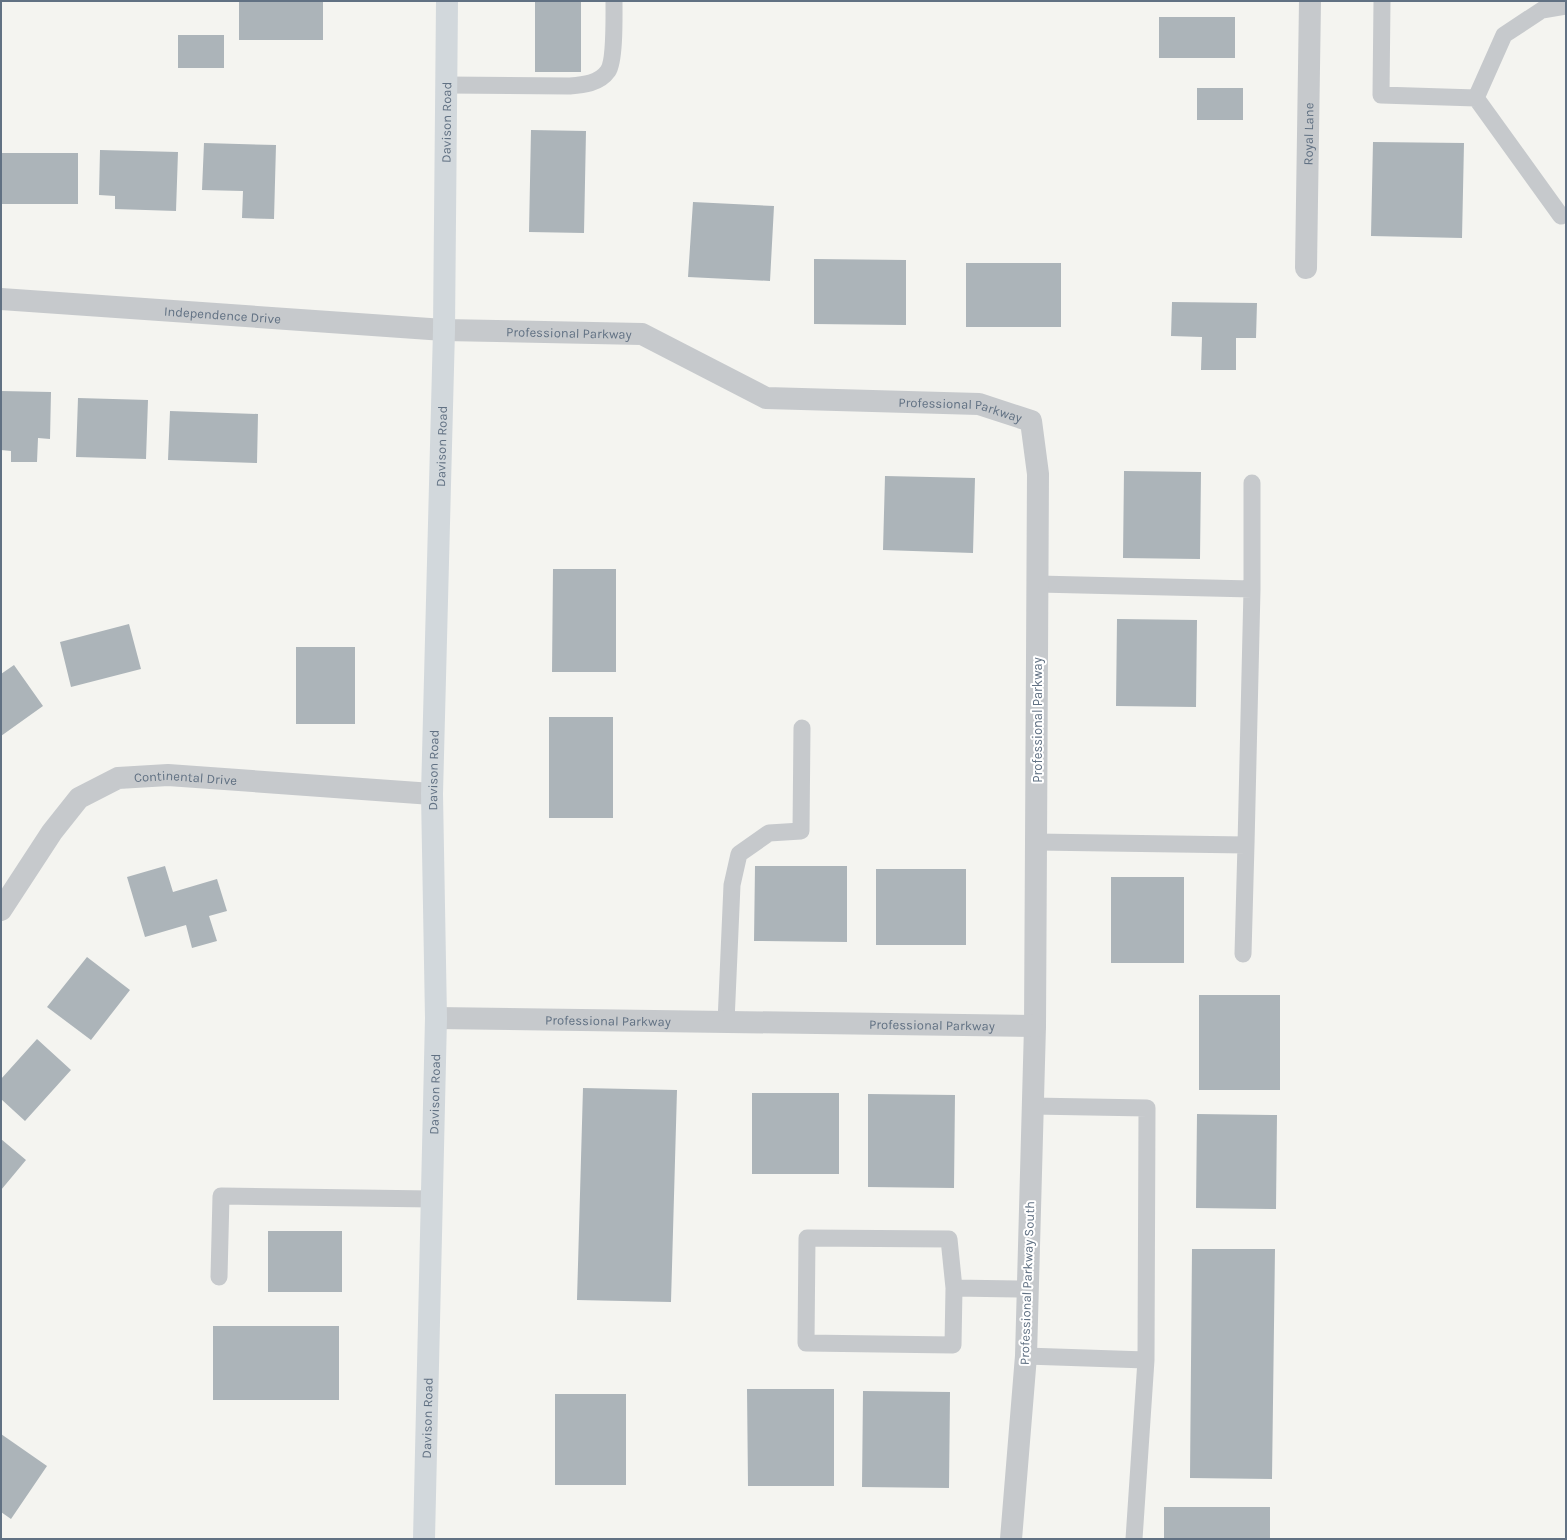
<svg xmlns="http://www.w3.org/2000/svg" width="1567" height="1540" viewBox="0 0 1567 1540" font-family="Karla,sans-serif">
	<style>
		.building { fill: #acb4b9 }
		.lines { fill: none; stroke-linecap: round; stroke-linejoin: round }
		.lane { stroke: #c6c9cc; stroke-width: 17 }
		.street { stroke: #c6c9cc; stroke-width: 22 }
		.secondary { stroke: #d2d8dc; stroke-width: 22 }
		.labels { text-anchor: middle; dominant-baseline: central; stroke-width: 4; stroke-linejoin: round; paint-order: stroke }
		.street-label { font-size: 13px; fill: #617183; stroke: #fff }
	</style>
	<rect width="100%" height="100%" fill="#f4f4f0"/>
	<path class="building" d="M239 1H323V40H239Z
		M535 1H581V72H535Z
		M1159 17H1235V58H1159Z
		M178 35H224V68H178Z
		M1197 88H1243V120H1197Z
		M531 130 586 131 584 233 529 232Z
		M1373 142 1464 143 1462 238 1371 236Z
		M204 143 276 145 274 219 242 218 243 191 202 190Z
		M100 150 178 152 176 211 115 209V196L99 195Z
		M2 153H78V204H2Z
		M693 202 774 206 770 281 688 277Z
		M814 259 906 260V325L814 324Z
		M966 263H1061V327H966Z
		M1172 302 1257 303 1256 338H1236V370H1201L1202 337 1171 336Z
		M1 391 51 392 50 439 38 438 37 462H11V451L1 450Z
		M78 398 148 400 146 459 76 457Z
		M170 411 258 414 257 463 168 460Z
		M1124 471 1201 472 1200 559 1123 558Z
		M885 476 975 478 973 553 883 550Z
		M553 569H616V672H552Z
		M1117 619 1197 620 1196 707 1116 706Z
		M129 624 141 669 71 687 60 642Z
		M296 647H355V724H296Z
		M14 665 43 706 1 736V674Z
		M549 717H613V818H549Z
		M165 866 173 892 217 879 227 911 209 916 217 941 192 948 186 925 145 937 127 877Z
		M755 866H847V942L754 941Z
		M876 869H966V945H876Z
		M1111 877H1184V963H1111Z
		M87 957 130 990 91 1040 47 1007Z
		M1199 995H1280V1090H1199Z
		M37 1039 71 1070 25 1121 1 1099V1079Z
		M583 1088 677 1090 671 1302 577 1300Z
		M752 1093H839V1174H752Z
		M868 1094 955 1095 954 1188 868 1187Z
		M1197 1114 1277 1115 1276 1209 1196 1208Z
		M1 1139 26 1160 1 1190Z
		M268 1231H342V1292H268Z
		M1192 1249H1275L1272 1479 1190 1478Z
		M213 1326H339V1400H213Z
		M747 1389H834V1486H748Z
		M863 1391 950 1392 949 1488 862 1487Z
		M555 1394H626V1485H555Z
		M1 1434 47 1466 11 1519 1 1512Z
		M1164 1507H1270V1539H1164Z"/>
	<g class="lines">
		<path class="lane" d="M1382 1 1381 95 1476 98
			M446 85 569 86C582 85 599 84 608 71 615 61 614 15 614 1
			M1561 216 1476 98 1504 35 1542 10 1566 6
			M1252 483V589
			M1036 842 1246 845 1252 589 1038 584
			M1243 954 1246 844
			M726 1022 732 885 739 854 769 833 801 831 802 728
			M219 1277 221 1196 432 1199
			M954 1288 949 1239 807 1238 806 1343 953 1345 954 1288 1027 1289
			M1026 1356 1146 1360 1147 1108 1032 1106
			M1134 1539 1146 1360"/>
		<g class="street">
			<path id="s1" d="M1306 268 1310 1"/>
			<path id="s2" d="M1 299 444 330 642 334 766 398 979 404 1031 421 1038 474 1035 1026 1026 1356 1011 1539"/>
			<path id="s3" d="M1 910 52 832 79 798 118 778 168 775 432 794"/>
			<path id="s4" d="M436 1018 1035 1026"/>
		</g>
		<path class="secondary" id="s5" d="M424 1539 436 1018 432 794 444 330 447 1"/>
	</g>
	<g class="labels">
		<g class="street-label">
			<text stroke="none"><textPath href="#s5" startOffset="1417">Davison Road</textPath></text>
			<text stroke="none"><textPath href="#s1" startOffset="134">Royal Lane</textPath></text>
			<text stroke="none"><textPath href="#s2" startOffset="222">Independence Drive</textPath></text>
			<text stroke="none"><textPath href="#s2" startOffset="569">Professional Parkway</textPath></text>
			<text stroke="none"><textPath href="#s2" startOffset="977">Professional Parkway</textPath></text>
			<text stroke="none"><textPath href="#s5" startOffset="1093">Davison Road</textPath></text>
			<text transform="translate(1037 720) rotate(-90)">Professional Parkway</text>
			<text stroke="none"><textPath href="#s5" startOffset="769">Davison Road</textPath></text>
			<text stroke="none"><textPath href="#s3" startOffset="248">Continental Drive</textPath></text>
			<text stroke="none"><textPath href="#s4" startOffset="172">Professional Parkway</textPath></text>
			<text stroke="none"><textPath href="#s4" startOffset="496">Professional Parkway</textPath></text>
			<text stroke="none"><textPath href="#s5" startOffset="445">Davison Road</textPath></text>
			<text transform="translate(1027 1283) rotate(-88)">Professional Parkway South</text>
			<text stroke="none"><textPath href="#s5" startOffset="121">Davison Road</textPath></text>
		</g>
	</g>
	<rect width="1567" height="1540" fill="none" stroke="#617183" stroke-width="4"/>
</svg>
